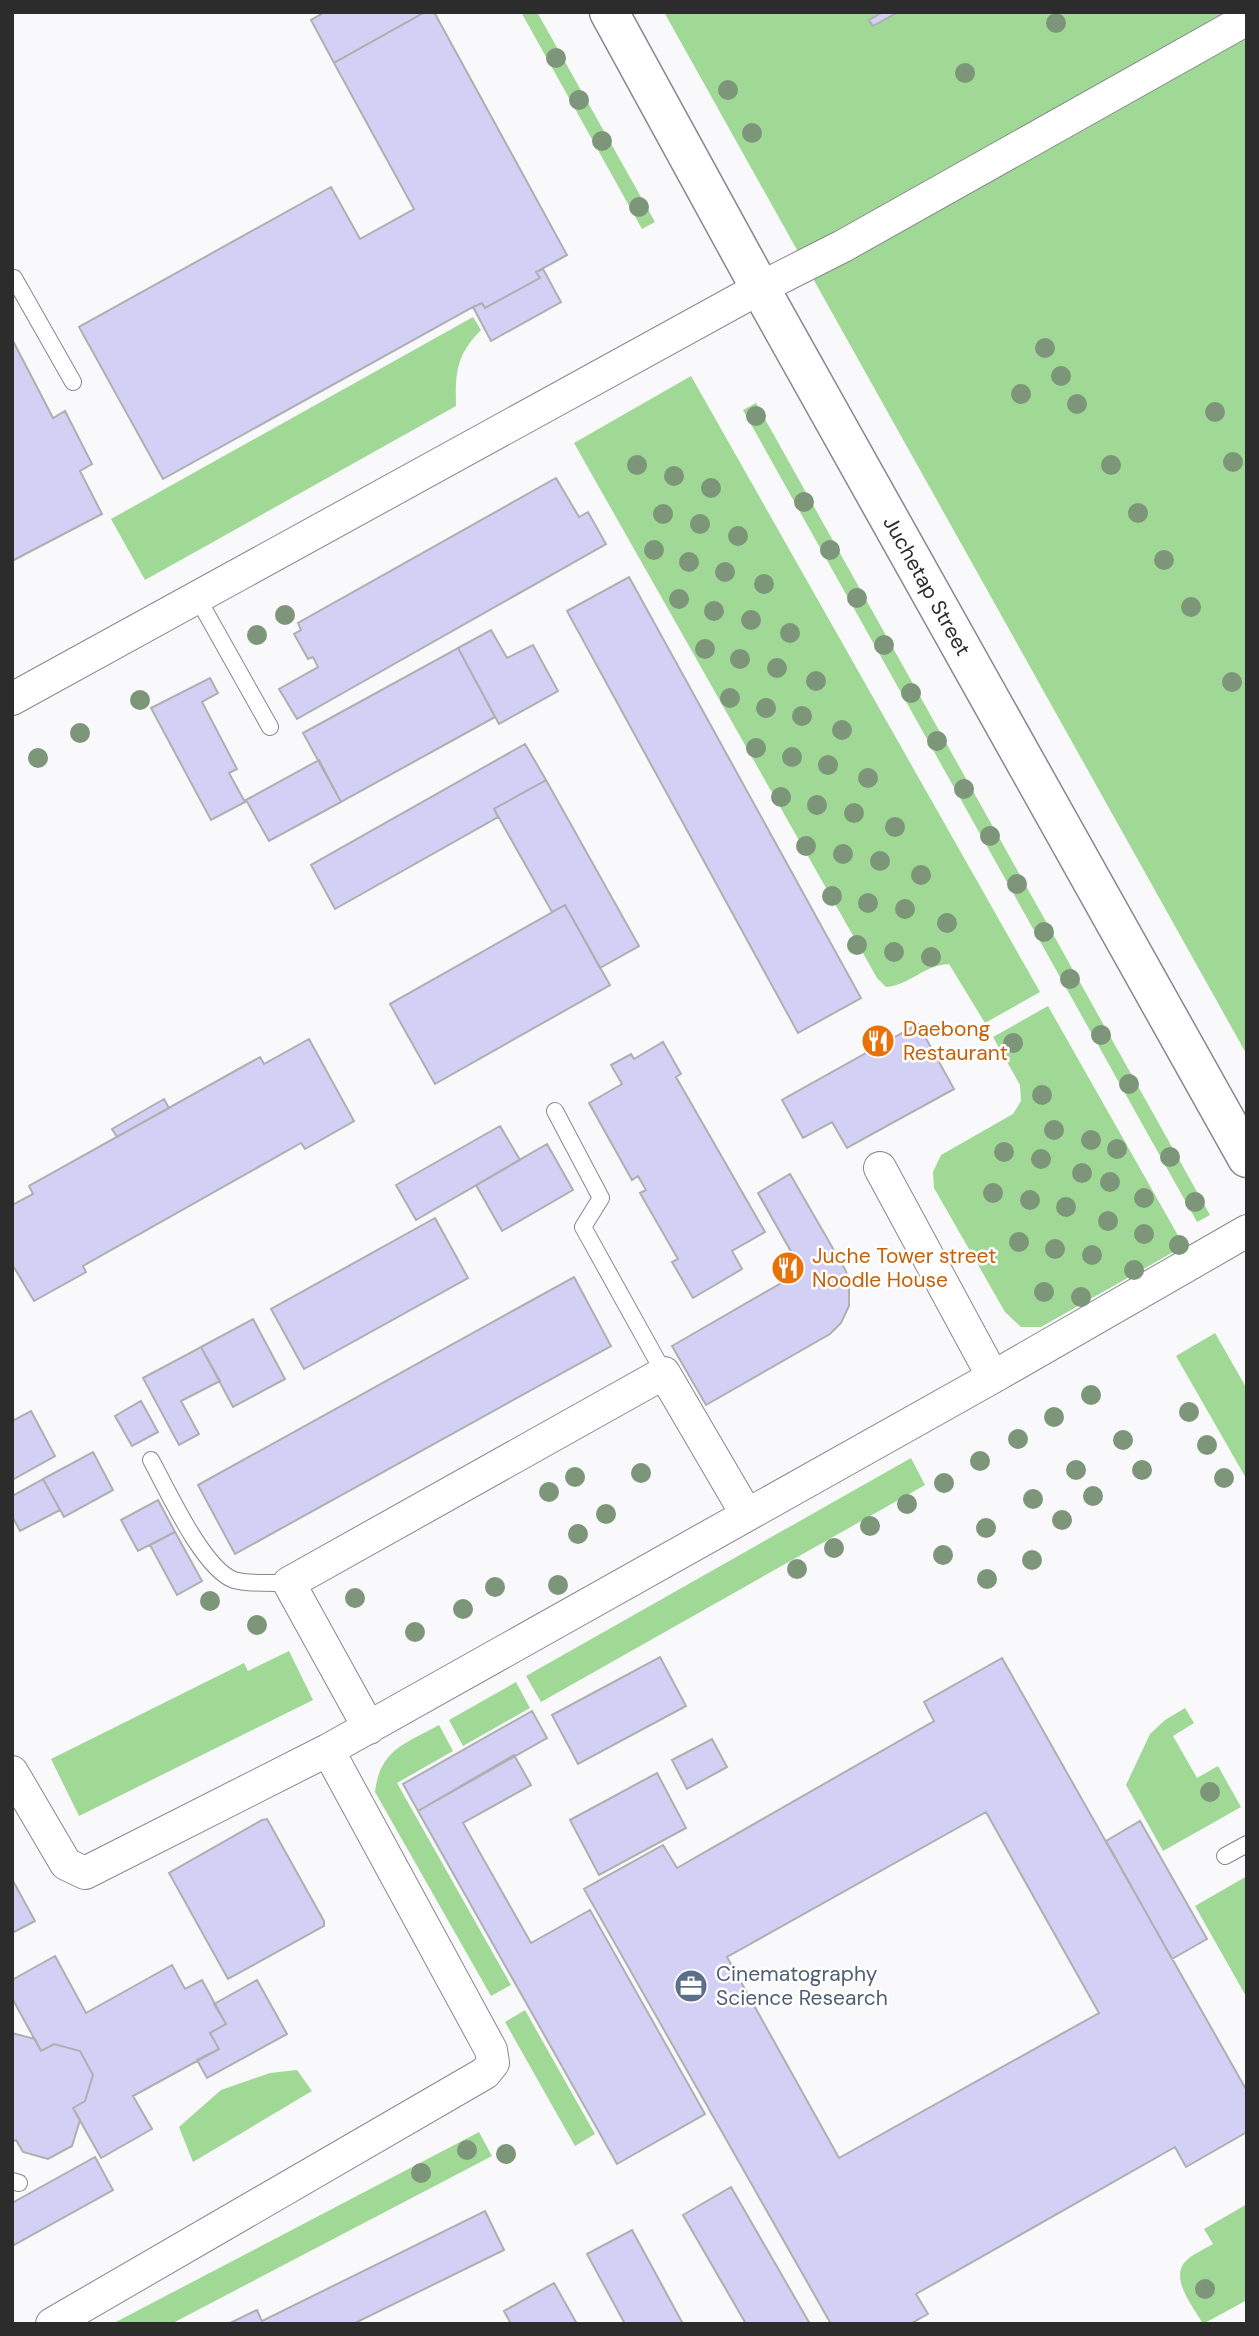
<svg xmlns="http://www.w3.org/2000/svg" width="1259" height="2336" viewBox="0 0 1259 2336" font-family="'DM Sans',sans-serif">
	<style>
		.green { fill: #a0d996 }
		.building { fill: #d3d0f6; stroke: #afaeb1; stroke-width: 2; fill-rule: evenodd }
		.lines { fill: none; stroke-linecap: round; stroke-linejoin: round }
		.service-casing { stroke: #88888a; stroke-width: 18 }
		.minor-casing { stroke: #88888a; stroke-width: 34 }
		.secondary-casing { stroke: #88888a; stroke-width: 41 }
		.service { stroke: #fff; stroke-width: 16 }
		.minor { stroke: #fff; stroke-width: 32 }
		.secondary { stroke: #fff; stroke-width: 38 }
		.tree { fill: #7d967a }
		.labels { text-anchor: middle; dominant-baseline: central; stroke-width: 5; stroke-linejoin: round; paint-order: stroke }
		.street-label { font-size: 21px; fill: #2c2c2d; stroke: #fff }
		.food-label { font-size: 21px; fill: #c56008; stroke: #fff; text-anchor: start }
		.service-label { font-size: 21px; fill: #4e5e75; stroke: #fff; text-anchor: start }
	</style>
	<rect width="100%" height="100%" fill="#f9f9fb"/>
	<path class="green" d="M521 12H537L655 222 642 229Z
		M664 12H1247V1055Z
		M473 317 481 330C457 354 455 372 456 406L145 580 111 519Z
		M691 376 1040 992 985 1023 949 964C924 965 910 985 886 987L877 978 574 443Z
		M756 403 1210 1215 1197 1222 743 410Z
		M1048 1006 1184 1246 1041 1327H1021L1005 1312 934 1188 933 1172 941 1155 1013 1114 1021 1101 1020 1085 993 1037Z
		M1215 1333 1247 1389V1480L1176 1356Z
		M911 1458 925 1485 541 1702 526 1676Z
		M289 1651 313 1700 79 1816 51 1759 244 1663 248 1671Z
		M516 1682 530 1708 463 1746 449 1720Z
		M1185 1708 1194 1723 1173 1736 1197 1778 1218 1766 1241 1807 1163 1851 1126 1785 1150 1734 1165 1720Z
		M439 1725 453 1751 397 1783 511 1985 491 1996 375 1792C380 1749 405 1744 439 1725Z
		M1247 1876V1998L1195 1906Z
		M525 2010 595 2134 575 2146 505 2022Z
		M297 2070 312 2091 193 2162 179 2127 221 2090 270 2073Z
		M479 2132 492 2156 171 2324H112Z
		M1247 2204V2300L1203 2324C1193 2306 1167 2276 1188 2259 1195 2253 1205 2249 1213 2244L1204 2229Z"/>
	<path class="building" d="M325 12H425L334 63 311 20Z
		M425 12H434L567 255 536 272 540 278 485 308 482 303 473 307 163 479 79 327 331 187 360 239 414 209 334 63Z
		M883 12H898L873 26 869 20Z
		M543 269 561 302 491 341 473 307 482 303 485 308 540 278 536 272Z
		M12 339 53 418 65 411 92 464 80 471 102 514 12 561Z
		M556 478 579 517 588 512 606 544 297 719 279 689 318 667 313 657 308 659 294 634 301 630 298 623Z
		M629 577 861 998 798 1033 567 611Z
		M491 630 507 658 533 645 558 691 499 724 458 648Z
		M458 648 495 717 341 802 303 733Z
		M210 678 218 693 202 702 237 769 229 773 245 802 211 820 151 708Z
		M525 744 546 780 494 809 498 817 335 909 311 865Z
		M319 760 341 802 269 841 246 800Z
		M546 780 639 946 600 968 565 905 552 912 494 809Z
		M565 905 610 985 435 1084 390 1004Z
		M918 1024 954 1089 847 1148 832 1122 803 1138 782 1100Z
		M309 1039 354 1121 305 1149 301 1143 83 1266 86 1272 34 1301 12 1264V1205L33 1194 29 1186 260 1057 264 1064Z
		M663 1042 681 1074 676 1077 765 1232 732 1251 742 1269 693 1298 672 1262 678 1259 640 1193 646 1190 638 1176 632 1180 589 1103 622 1084 611 1065 631 1054 634 1059Z
		M164 1099 169 1108 117 1137 112 1129Z
		M500 1126 520 1160 416 1220 396 1185Z
		M547 1144 573 1190 502 1231 476 1185Z
		M790 1174 846 1271 849 1286V1306L841 1323 830 1334 706 1405 672 1346 802 1271 758 1193Z
		M435 1218 468 1278 304 1369 271 1309Z
		M574 1277 611 1346 235 1554 198 1485Z
		M253 1319 285 1379 233 1407 201 1347Z
		M201 1347 220 1381 181 1401 199 1434 179 1445 143 1378Z
		M141 1401 158 1432 132 1446 115 1416Z
		M31 1411 55 1456 12 1480V1421Z
		M93 1452 113 1490 64 1517 43 1479Z
		M43 1479 60 1510 20 1531 12 1516V1496Z
		M158 1500 175 1532 138 1551 121 1520Z
		M175 1532 202 1581 177 1595 150 1545Z
		M660 1657 686 1706 578 1764 552 1715Z
		M1002 1658 1247 2091V2132L1186 2167 1175 2147 916 2294 928 2314 910 2324H831L584 1889 663 1845 677 1868 934 1721 924 1702ZM986 1812 1099 2013 839 2158 727 1957Z
		M532 1711 547 1738 418 1811 403 1784Z
		M712 1739 727 1767 687 1789 672 1760Z
		M514 1755 531 1785 463 1823 531 1943 590 1910 705 2114 617 2164 418 1811Z
		M657 1773 686 1828 599 1875 570 1820Z
		M267 1819 324 1921V1926L228 1979 169 1873 262 1820Z
		M1140 1821 1207 1939 1172 1959 1106 1841Z
		M12 1879 35 1921 12 1933Z
		M55 1956 86 2013 172 1965 185 1989 202 1980 226 2024 210 2033 219 2049 133 2096 152 2129 101 2158 73 2108 85 2101 93 2075 80 2051 54 2044 41 2051 12 1998V1980Z
		M257 1980 287 2034 207 2078 197 2060 219 2049 210 2033 226 2024 214 2004Z
		M12 2033 35 2039 41 2051 54 2044 80 2051 93 2075 85 2101 73 2108 80 2120 72 2146 48 2159 23 2152 16 2140 12 2142Z
		M95 2157 113 2190 12 2246V2203Z
		M731 2187 810 2324H746L683 2215Z
		M485 2211 504 2250 353 2324H263L262 2321Z
		M632 2230 683 2324H625L587 2254Z
		M554 2283 577 2324H511L504 2311Z
		M257 2310 263 2324H228Z"/>
	<g class="lines">
		<defs>
			<path id="service" d="M14 278 73 382
				M197 597 270 727
				M555 1111 601 1198 583 1227 664 1373
				M151 1460C167 1489 203 1569 234 1580 246 1584 275 1583 289 1583
				M1225 1856 1247 1844
				M12 2181 19 2183"/>
			<path id="minor" d="M12 699 760 288 843 246 1247 19
				M880 1168 993 1377
				M369 1728 289 1583 664 1373 747 1515
				M12 1772 66 1864 85 1873 328 1750
				M52 2324 485 2073 493 2063 491 2050 328 1750 993 1377 1247 1231"/>
			<g id="secondary">
				<path id="s1" d="M609 12 760 288 1247 1158"/>
			</g>
		</defs>
		<use href="#service" class="service-casing"/>
		<use href="#minor" class="minor-casing"/>
		<use href="#secondary" class="secondary-casing"/>
		<use href="#service" class="service"/>
		<use href="#minor" class="minor"/>
		<use href="#secondary" class="secondary"/>
	</g>
	<g class="tree">
		<circle cx="1056" cy="23" r="10"/>
		<circle cx="556" cy="58" r="10"/>
		<circle cx="965" cy="73" r="10"/>
		<circle cx="728" cy="90" r="10"/>
		<circle cx="579" cy="100" r="10"/>
		<circle cx="752" cy="133" r="10"/>
		<circle cx="602" cy="141" r="10"/>
		<circle cx="639" cy="207" r="10"/>
		<circle cx="1045" cy="348" r="10"/>
		<circle cx="1061" cy="376" r="10"/>
		<circle cx="1021" cy="394" r="10"/>
		<circle cx="1077" cy="404" r="10"/>
		<circle cx="1215" cy="412" r="10"/>
		<circle cx="756" cy="416" r="10"/>
		<circle cx="1233" cy="462" r="10"/>
		<circle cx="637" cy="465" r="10"/>
		<circle cx="1111" cy="465" r="10"/>
		<circle cx="674" cy="476" r="10"/>
		<circle cx="711" cy="488" r="10"/>
		<circle cx="804" cy="502" r="10"/>
		<circle cx="1138" cy="513" r="10"/>
		<circle cx="663" cy="514" r="10"/>
		<circle cx="700" cy="524" r="10"/>
		<circle cx="738" cy="536" r="10"/>
		<circle cx="654" cy="550" r="10"/>
		<circle cx="830" cy="550" r="10"/>
		<circle cx="1164" cy="560" r="10"/>
		<circle cx="689" cy="562" r="10"/>
		<circle cx="725" cy="572" r="10"/>
		<circle cx="764" cy="584" r="10"/>
		<circle cx="857" cy="598" r="10"/>
		<circle cx="679" cy="599" r="10"/>
		<circle cx="1191" cy="607" r="10"/>
		<circle cx="714" cy="611" r="10"/>
		<circle cx="285" cy="615" r="10"/>
		<circle cx="751" cy="620" r="10"/>
		<circle cx="790" cy="633" r="10"/>
		<circle cx="257" cy="635" r="10"/>
		<circle cx="884" cy="645" r="10"/>
		<circle cx="705" cy="649" r="10"/>
		<circle cx="740" cy="659" r="10"/>
		<circle cx="777" cy="668" r="10"/>
		<circle cx="816" cy="681" r="10"/>
		<circle cx="1232" cy="682" r="10"/>
		<circle cx="911" cy="693" r="10"/>
		<circle cx="730" cy="698" r="10"/>
		<circle cx="140" cy="700" r="10"/>
		<circle cx="766" cy="708" r="10"/>
		<circle cx="802" cy="716" r="10"/>
		<circle cx="842" cy="730" r="10"/>
		<circle cx="80" cy="733" r="10"/>
		<circle cx="937" cy="741" r="10"/>
		<circle cx="756" cy="748" r="10"/>
		<circle cx="792" cy="757" r="10"/>
		<circle cx="38" cy="758" r="10"/>
		<circle cx="828" cy="765" r="10"/>
		<circle cx="868" cy="778" r="10"/>
		<circle cx="964" cy="789" r="10"/>
		<circle cx="781" cy="797" r="10"/>
		<circle cx="817" cy="805" r="10"/>
		<circle cx="854" cy="813" r="10"/>
		<circle cx="895" cy="827" r="10"/>
		<circle cx="990" cy="836" r="10"/>
		<circle cx="806" cy="846" r="10"/>
		<circle cx="843" cy="854" r="10"/>
		<circle cx="880" cy="861" r="10"/>
		<circle cx="921" cy="875" r="10"/>
		<circle cx="1017" cy="884" r="10"/>
		<circle cx="832" cy="896" r="10"/>
		<circle cx="868" cy="903" r="10"/>
		<circle cx="905" cy="909" r="10"/>
		<circle cx="947" cy="923" r="10"/>
		<circle cx="1044" cy="932" r="10"/>
		<circle cx="857" cy="945" r="10"/>
		<circle cx="894" cy="952" r="10"/>
		<circle cx="931" cy="957" r="10"/>
		<circle cx="1070" cy="979" r="10"/>
		<circle cx="1101" cy="1035" r="10"/>
		<circle cx="1013" cy="1043" r="10"/>
		<circle cx="1129" cy="1084" r="10"/>
		<circle cx="1042" cy="1095" r="10"/>
		<circle cx="1054" cy="1130" r="10"/>
		<circle cx="1091" cy="1140" r="10"/>
		<circle cx="1117" cy="1149" r="10"/>
		<circle cx="1004" cy="1152" r="10"/>
		<circle cx="1170" cy="1157" r="10"/>
		<circle cx="1041" cy="1159" r="10"/>
		<circle cx="1082" cy="1173" r="10"/>
		<circle cx="1110" cy="1182" r="10"/>
		<circle cx="993" cy="1193" r="10"/>
		<circle cx="1144" cy="1198" r="10"/>
		<circle cx="1030" cy="1200" r="10"/>
		<circle cx="1195" cy="1202" r="10"/>
		<circle cx="1066" cy="1207" r="10"/>
		<circle cx="1108" cy="1221" r="10"/>
		<circle cx="1144" cy="1234" r="10"/>
		<circle cx="1019" cy="1242" r="10"/>
		<circle cx="1179" cy="1245" r="10"/>
		<circle cx="1055" cy="1249" r="10"/>
		<circle cx="1092" cy="1255" r="10"/>
		<circle cx="1134" cy="1270" r="10"/>
		<circle cx="1044" cy="1292" r="10"/>
		<circle cx="1081" cy="1297" r="10"/>
		<circle cx="1091" cy="1395" r="10"/>
		<circle cx="1189" cy="1412" r="10"/>
		<circle cx="1054" cy="1417" r="10"/>
		<circle cx="1018" cy="1439" r="10"/>
		<circle cx="1123" cy="1440" r="10"/>
		<circle cx="1207" cy="1445" r="10"/>
		<circle cx="980" cy="1461" r="10"/>
		<circle cx="1076" cy="1470" r="10"/>
		<circle cx="1142" cy="1470" r="10"/>
		<circle cx="641" cy="1473" r="10"/>
		<circle cx="575" cy="1477" r="10"/>
		<circle cx="1224" cy="1478" r="10"/>
		<circle cx="944" cy="1483" r="10"/>
		<circle cx="549" cy="1492" r="10"/>
		<circle cx="1093" cy="1496" r="10"/>
		<circle cx="1033" cy="1499" r="10"/>
		<circle cx="907" cy="1504" r="10"/>
		<circle cx="606" cy="1514" r="10"/>
		<circle cx="1062" cy="1520" r="10"/>
		<circle cx="870" cy="1526" r="10"/>
		<circle cx="986" cy="1528" r="10"/>
		<circle cx="578" cy="1534" r="10"/>
		<circle cx="834" cy="1548" r="10"/>
		<circle cx="943" cy="1555" r="10"/>
		<circle cx="1032" cy="1560" r="10"/>
		<circle cx="797" cy="1569" r="10"/>
		<circle cx="987" cy="1579" r="10"/>
		<circle cx="558" cy="1585" r="10"/>
		<circle cx="495" cy="1587" r="10"/>
		<circle cx="355" cy="1598" r="10"/>
		<circle cx="210" cy="1601" r="10"/>
		<circle cx="463" cy="1609" r="10"/>
		<circle cx="257" cy="1625" r="10"/>
		<circle cx="415" cy="1632" r="10"/>
		<circle cx="1210" cy="1792" r="10"/>
		<circle cx="467" cy="2150" r="10"/>
		<circle cx="506" cy="2154" r="10"/>
		<circle cx="421" cy="2173" r="10"/>
		<circle cx="1205" cy="2289" r="10"/>
	</g>
	<defs>
		<symbol id="restaurant-disc" viewBox="-11 -11 22 22"><circle r="9.5" fill="#e8710a" stroke="#fff"/><path d="M-5-6h1v4h1v-4h1v4h1v-4h1v5L-1.5 .5V6h-2V.5L-5-1ZM5-6V6H3V1.5H1.5Q1.5-4 5-6Z" fill="#fff"/></symbol>
		<symbol id="office-disc" viewBox="-11 -11 22 22"><circle r="9.5" fill="#5c6f8a" stroke="#fff"/><path d="M-6-3h4V-5.5h4V-3h4V5H-6ZM-1-4.5V-3h2v-1.5ZM-6 0V1H6V0Z" fill="#fff"/></symbol>
	</defs>
	<g fill-rule="evenodd">
		<use href="#restaurant-disc" x="859" y="1022" width="38" height="38"/>
		<use href="#restaurant-disc" x="769" y="1249" width="38" height="38"/>
		<use href="#office-disc" x="672" y="1967" width="38" height="38"/>
	</g>
	<g class="labels">
		<g class="street-label">
			<text stroke="none"><textPath href="#s1" startOffset="656">Juchetap Street</textPath></text>
		</g>
		<g class="food-label">
			<text x="903" y="1029">Daebong<tspan x="903" dy="24">Restaurant</tspan></text>
			<text x="812" y="1256">Juche Tower street<tspan x="812" dy="24">Noodle House</tspan></text>
		</g>
		<g class="service-label">
			<text x="716" y="1974">Cinematography<tspan x="716" dy="24">Science Research</tspan></text>
		</g>
	</g>
	<rect width="1259" height="2336" fill="none" stroke="#2c2c2d" stroke-width="28"/>
</svg>
